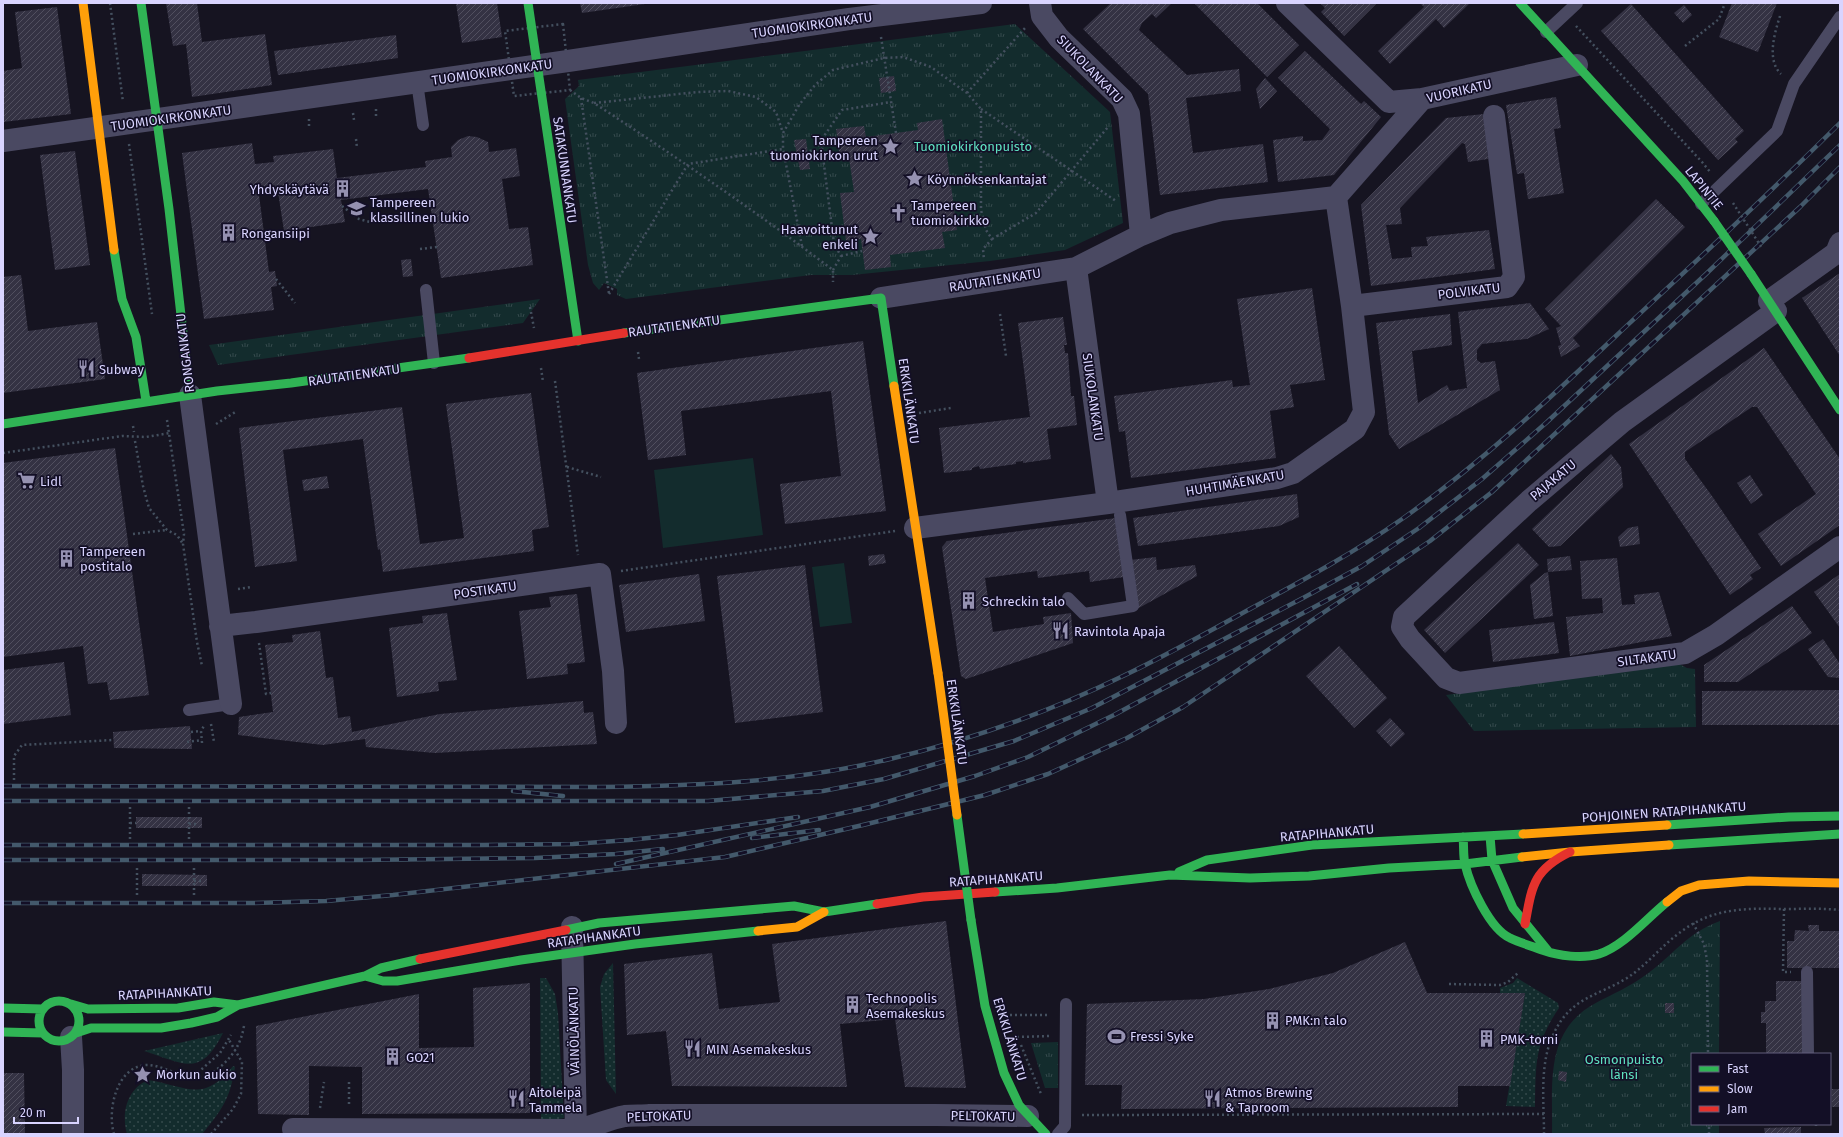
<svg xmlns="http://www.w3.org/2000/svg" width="1843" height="1137" viewBox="0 0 1843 1137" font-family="'Fira Sans',sans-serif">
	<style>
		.grass { fill: url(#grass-dots) }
		.park { fill: url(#park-tufts) }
		.pitch { fill: #132c2d }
		.building { fill: url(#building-hatch) }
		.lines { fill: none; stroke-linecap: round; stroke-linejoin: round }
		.path { stroke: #44505f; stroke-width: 2.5; stroke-dasharray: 2 3; stroke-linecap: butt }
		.lane { stroke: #4a4962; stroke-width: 12 }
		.street { stroke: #4a4962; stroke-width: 22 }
		.fast { stroke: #30b455; stroke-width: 9 }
		.slow { stroke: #ff9f0a; stroke-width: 9 }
		.jam { stroke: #e5322d; stroke-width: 9 }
		.rail-casing { stroke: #43596b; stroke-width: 4.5 }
		.rail { stroke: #130f26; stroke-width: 3; stroke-dasharray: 9; stroke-linecap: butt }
		.path-bridge { stroke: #44505f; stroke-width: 2.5; stroke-dasharray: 2 3; stroke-linecap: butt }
		.fast-bridge { stroke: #30b455; stroke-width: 9 }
		.slow-bridge { stroke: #ff9f0a; stroke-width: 9 }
		.labels { text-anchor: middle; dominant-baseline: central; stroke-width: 3.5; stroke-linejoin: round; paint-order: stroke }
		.street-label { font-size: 13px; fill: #d9d4ff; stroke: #130f26 }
		.poi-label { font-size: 13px; fill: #d9d4ff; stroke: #130f26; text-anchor: start }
		.park-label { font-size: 13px; fill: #5fe0c0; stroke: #130f26 }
	</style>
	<defs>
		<pattern id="grass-dots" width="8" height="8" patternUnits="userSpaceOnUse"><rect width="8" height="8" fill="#132c2d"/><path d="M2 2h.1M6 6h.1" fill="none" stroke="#354a4c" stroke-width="1.8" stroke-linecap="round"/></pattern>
		<pattern id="park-tufts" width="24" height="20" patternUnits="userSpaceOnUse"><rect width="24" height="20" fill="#132c2d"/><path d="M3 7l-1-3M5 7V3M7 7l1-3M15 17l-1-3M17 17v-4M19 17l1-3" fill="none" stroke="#354a4c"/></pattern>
		<pattern id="building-hatch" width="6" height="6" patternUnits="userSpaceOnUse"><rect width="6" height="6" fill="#343243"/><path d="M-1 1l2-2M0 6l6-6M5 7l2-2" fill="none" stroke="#514f5f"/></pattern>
	</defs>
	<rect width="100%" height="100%" fill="#161421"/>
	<path class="grass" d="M613 963 616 1094 606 1080 600 987 604 974Z
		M540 978H546L555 994 558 1013 564 1118 553 1120 541 1119Z
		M1517 978 1558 1003 1559 1008C1534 1045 1536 1064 1535 1107L1506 1106 1525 993H1500V988L1513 983Z
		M223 1033C200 1079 183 1063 144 1051Z
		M233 1066 235 1067C230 1099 222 1110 202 1134H127C121 1113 127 1089 148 1080 187 1086 203 1104 233 1066Z"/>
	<path class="park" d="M1015 24 1110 112 1123 223 1065 250 990 261 852 275H811L626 299 617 295V289L604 283 599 290 593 283 588 265 565 99 579 86 578 80Z
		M540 299 523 323 218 365 209 345Z
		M1677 663 1687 668 1695 669 1696 727 1474 731 1446 695Z
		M1720 921 1719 1054H1692V1124H1719V1134H1552C1553 1085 1544 1032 1594 1004 1612 994 1630 987 1647 974 1675 954 1685 934 1720 921Z
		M1058 1042V1088H1045L1031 1043Z"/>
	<path class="pitch" d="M753 458 763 535 663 548 654 470Z
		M844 563 852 623 820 627 812 567Z"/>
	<path class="building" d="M166 3H197L202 42 265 34 272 85 192 97 186 44 173 46Z
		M456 3H497L502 37 462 43Z
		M580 3H645V4L582 13Z
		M1111 3H1172L1156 18 1152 14 1142 23 1139 30 1187 75 1239 69 1241 91 1186 98 1193 153 1263 144 1268 182 1160 195 1148 94 1083 29Z
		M1194 3H1257L1299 45 1267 77Z
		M1320 3H1377L1344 36 1321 12 1325 8Z
		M1420 3H1470L1444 28 1436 19 1390 64 1378 51 1424 7Z
		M1732 3H1777L1758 52 1719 37Z
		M1631 4 1744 131 1735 139 1738 142 1718 160 1601 31Z
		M1684 5 1692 15 1683 23 1674 13Z
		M57 7 71 114 3 122V71L22 68 15 12Z
		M396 35 398 58 278 75 274 51Z
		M1305 51 1361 104 1364 101 1381 117 1334 175 1278 182 1273 140 1303 136V141L1322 140 1330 129 1278 78Z
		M894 76 896 91 881 93 879 78Z
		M1265 78 1277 91 1260 109 1256 89Z
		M1556 97 1561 128 1554 129 1564 193 1528 199 1524 173 1517 174 1506 105Z
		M1484 114 1488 159 1468 162 1465 144 1462 143 1400 208 1402 224 1386 225 1392 259 1412 257 1411 247 1428 246 1426 237 1489 230 1495 269 1371 286 1361 205 1446 118Z
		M942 119 957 230 942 232 945 248 890 255 891 267 865 270 861 239 846 241 840 193 854 192 849 158 840 159 836 129 864 126 866 137 918 130 917 123Z
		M468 136 477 137 488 142 489 152 516 148 520 176 502 179 509 229 528 227 533 265 441 278 428 189 341 200 345 222 284 231 278 192 259 195 269 272 275 271 277 286 271 287 274 310 204 319 182 153 252 143 255 164 274 162 273 156 333 149 337 178 426 167 425 161 452 157 451 147 458 140Z
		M806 139 810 169 800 170 794 140Z
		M75 151 90 265 55 270 40 155Z
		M1656 199 1685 227 1573 338 1580 346 1561 357 1558 346 1561 345 1556 328 1561 326 1545 309Z
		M411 259 413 276 403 277 401 260Z
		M1840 273V356L1802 298Z
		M21 275 28 331 97 322 105 379 3 393V277Z
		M1312 288 1325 380 1290 385 1294 407 1270 411 1276 458 1131 478 1125 431 1119 432 1114 396 1232 380 1233 387 1250 385 1237 299Z
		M1530 303 1549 329 1527 339 1482 344 1477 350V360L1481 363 1495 361 1500 390 1399 449 1389 434 1376 323 1450 314 1452 345 1412 351 1418 403 1447 385 1450 391 1467 388 1458 312Z
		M1063 317 1067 345H1064L1065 353H1068L1071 396H1074L1077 425 1047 429 1051 459 1023 463V461L1016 462V464L980 469 979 466 972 468V470L944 473 939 428 1030 417 1018 323Z
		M863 341 886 511 785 524 780 484 841 476 831 391 681 411 686 455 648 460 637 373Z
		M1764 348 1840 459V525L1781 566 1758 534 1816 494 1757 407H1752L1685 452V459L1712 496 1761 568 1750 575 1753 579 1730 595 1629 444Z
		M531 393 549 527 532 530 534 551 383 572 380 549 378 550 363 439 283 450 297 561 255 567 239 428 402 407 420 544 464 538 446 404Z
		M115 448 149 695 110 700 107 682 88 684 83 646 3 657V463Z
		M1611 454 1621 467 1623 487 1560 546 1549 547 1532 529Z
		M1750 475 1763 495 1751 504 1737 483Z
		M327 476 329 488 304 491 302 480Z
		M1297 494 1299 517 1279 526 1138 546 1133 518Z
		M1116 518 1124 577 1090 582 1089 571 1038 578 1037 571 985 578 993 632 1044 624 1043 617 1071 613 1073 643 966 679 961 676 942 547 947 541Z
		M1638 526 1640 544 1620 547 1618 537 1628 528Z
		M1518 543 1539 565 1445 653 1424 630Z
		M884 554 886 563 869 566 868 556Z
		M1570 556 1572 570 1548 572 1547 559Z
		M1156 557 1157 570 1195 565 1197 576 1137 609 1130 560Z
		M1617 558 1622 605 1635 604 1634 595 1659 592 1672 636 1570 656 1566 617 1603 613 1602 598 1582 599 1580 561Z
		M805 565 823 712 735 723 717 576Z
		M1548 572 1553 616 1534 619 1530 585 1545 573Z
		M699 574 705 621 626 632 619 585Z
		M1840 574V628L1814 592Z
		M577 594 585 662 567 664 568 674 527 679 519 611 551 607 549 597Z
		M1792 606 1812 633 1738 682H1704V665Z
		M447 613 457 680 438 682 439 691 397 697 389 628 423 623 422 616Z
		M1554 622 1559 653 1493 662 1489 630Z
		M320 631 326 678 333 677 338 718 350 716 352 732 440 714 583 701 584 713 593 712 597 744 435 753 366 747 365 739 323 745 238 735 239 717 273 712 265 645 293 642 292 635Z
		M1823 639 1840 664V678L1828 677 1808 649Z
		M1339 646 1387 698 1354 728 1306 676Z
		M64 662 71 715 3 724V670Z
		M1840 690V725H1702V691Z
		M1390 718 1405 734 1391 747 1376 731Z
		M190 726 192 749 114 748 113 732Z
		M136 817H202V828H136Z
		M142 874 207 875V886H142Z
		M946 921 966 1088 905 1087 895 1019 840 1024 847 1087 672 1086 666 1031 627 1035 624 964 712 953 719 1009 780 1002 772 944Z
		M1808 925H1819V931H1840V968H1787V941H1794L1795 930 1809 931Z
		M1405 942 1427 993H1525L1510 1086H1458V1107L1121 1109 1122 1085H1085L1087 1004 1204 999 1269 989 1333 973Z
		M1776 981H1802L1803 1054H1766V1023H1761V1012H1765V1001H1776Z
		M530 983V1113L362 1114V1067L309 1066V1115L258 1114 256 1026 419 994V1048L474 1047 473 988Z
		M1665 1003H1674V1013H1665Z
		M1559 1071 1567 1072 1566 1082 1558 1080Z
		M3 1073H24L25 1134H3Z
		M1832 1089H1840V1107H1832Z
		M1801 1127V1134H1765L1764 1128Z"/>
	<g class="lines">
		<path class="path" d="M110 3 123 102
			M1780 16C1775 32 1766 60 1781 74
			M563 24 570 90 514 96 505 31Z
			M1576 26 1702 162 1711 173
			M881 37 896 133
			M1685 46 1719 19 1725 3
			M570 90 581 98 594 103C675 156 755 211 833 270V282
			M967 93 1025 28
			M581 98 609 294
			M594 103 698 92 728 91 756 97 776 112 783 133
			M376 109V117
			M981 109 1116 201
			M353 113 354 120
			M309 119V126
			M356 139 357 148
			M129 144 152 314
			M785 155 822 149
			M342 206 359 219 370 222 414 217
			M992 239 1036 213 1108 127
			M802 246 783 149V133L799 105 815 85 833 70 884 58 903 57 931 67 967 93 981 109V210L986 230 992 239 983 249 984 260
			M420 249 437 247
			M841 256 862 251
			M833 270 841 256 834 244 822 149 824 136 842 110 891 102
			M276 279 295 303
			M609 294 688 164 783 149
			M530 307 534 328
			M1000 314 1006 356
			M638 352 639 359
			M541 368 543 382
			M555 381 578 555
			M919 413 951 408
			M167 420 184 534 183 544 197 642 202 666
			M216 424 237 411
			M133 426 134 432
			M135 441 143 486 149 508 167 530 177 535 183 544
			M3 453 122 436 146 437 170 433
			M567 467 601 477
			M133 534 166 530
			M621 571 895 531
			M238 589 251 587
			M259 643 266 694 271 693
			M211 724 214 742
			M191 732 201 731
			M187 742 202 740
			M202 743 201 731 204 726
			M14 780V756L22 745 113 740
			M189 807V839
			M130 823H136
			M189 824H197
			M130 839V807
			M194 881H203
			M137 895V865
			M194 895V865
			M1784 909 1783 972H1791
			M1693 923 1704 944 1707 960 1708 1054
			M1449 984 1500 985 1508 982 1518 973
			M1010 1015H1049
			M1017 1037 1050 1036
			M1021 1045 1041 1094
			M194 1076 220 1053 231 1035
			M349 1082V1107
			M320 1108 324 1082
			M1082 1115 1544 1114
			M1816 1124V1128
			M114 1134C107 1111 116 1066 147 1065 158 1065 169 1071 179 1074 189 1076 201 1078 210 1074 213 1073 217 1069 220 1067 233 1056 241 1044 244 1026
			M211 1134 233 1109 241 1094 242 1062 229 1040
			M1544 1134C1544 1101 1539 1063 1554 1033 1571 997 1598 996 1627 978 1647 965 1662 945 1682 931 1713 908 1746 908 1783 909 1802 909 1821 908 1840 910
			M1709 1134V1124"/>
		<path class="lane" d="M1546 32 1577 3
			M417 82 423 125
			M1701 204 1777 131 1794 84 1840 17
			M426 290 434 363
			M1068 598 1084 614 1133 606 1120 515
			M189 710 231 704
			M1807 972 1808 1054
			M1058 1134 1065 1126 1066 1004"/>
		<path class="street" d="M1040 3 1042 16 1059 38 1122 99 1129 114 1141 235
			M1287 3 1389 102 1422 99
			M3 141 568 61 849 19 981 3
			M1336 197 1422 99 1577 65
			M1076 268 1108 503
			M881 298 1076 268 1141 235 1170 223 1221 210 1336 197
			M1769 301 1836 253 1840 243
			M1352 306 1507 287 1514 277 1494 116
			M1776 311 1622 422 1529 501 1404 617 1402 627 1410 639 1446 678 1459 683 1685 653 1716 635 1840 547
			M190 395 231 704
			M915 528 1108 503 1277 478 1293 473 1355 429 1364 412 1352 306 1336 197
			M220 626 256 622 600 574 613 671 616 723
			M572 927 576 1134
			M71 1037 73 1070V1134
			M293 1129 576 1130C593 1127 608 1119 625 1116 633 1115 642 1116 650 1115H936L1028 1116"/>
		<path class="fast" d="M141 3 169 209 190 395
			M528 3 578 341
			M1520 3 1683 181 1714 221
			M114 250 122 299 136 337 146 401
			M1751 274 1840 410
			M624 333 881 298 894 386
			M3 424 217 391 291 383 469 358
			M1667 825 1789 817 1840 816
			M1490 836 1492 860 1513 908 1549 952
			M1463 837C1464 846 1463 856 1465 864 1470 886 1490 929 1510 938 1520 943 1532 946 1542 950 1559 956 1582 959 1599 954 1624 946 1647 918 1667 902
			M1669 845 1840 834
			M1179 872 1207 860 1312 845 1523 834
			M995 892 1057 888 1170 875 1250 878 1309 876 1389 868 1465 864 1522 857
			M971 920 985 1006 1004 1073 1019 1105 1046 1134
			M566 930 599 923 794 906 824 912 877 904
			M365 976 383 981H397L521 960 635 944 758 931
			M39 1021a20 20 0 1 1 40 0a20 20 0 1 1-40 0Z
			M71 1004 88 1009 178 1008 214 1002 238 1005
			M3 1008 43 1009
			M3 1032 43 1033
			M76 1033 91 1028H161L191 1023 217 1017 238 1005 365 976 381 968 420 959"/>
		<path class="slow" d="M83 3 114 250
			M894 386 938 673
			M1523 834 1667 825
			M1522 857 1570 852 1669 845
			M1667 902 1681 891 1699 885 1749 881 1840 883
			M758 931 797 927 824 912"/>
		<path class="jam" d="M469 358 624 333
			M877 904 923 897 995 892
			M1525 924C1532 886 1533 870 1570 852
			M420 959 566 930"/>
		<defs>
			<path id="rail" d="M3 786 600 787C698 786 795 782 890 759 970 740 1049 712 1123 676 1163 657 1201 636 1239 615 1294 585 1351 555 1402 519 1480 464 1549 399 1618 334 1693 264 1768 195 1840 123
				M513 791 563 796
				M3 801H708L823 791 884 779 1014 741 1092 708 1303 598 1362 566 1419 528 1482 479 1547 422 1706 274 1840 145
				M752 838 819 830
				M3 845H482L573 844 629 840 677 835 798 817
				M3 860H361L535 858 616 854 663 849
				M616 864 870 807 975 776 1028 757 1114 715 1357 584
				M3 903H254L326 901 393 895 725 857 863 825 985 795 1048 774 1127 738 1183 707 1430 541 1492 492 1800 207 1840 167"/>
		</defs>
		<use href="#rail" class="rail-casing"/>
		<use href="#rail" class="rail"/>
		<path class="path-bridge" d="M1733 203 1762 248"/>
		<path class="fast-bridge" d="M1714 221 1751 274
			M957 815 971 920"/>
		<path class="slow-bridge" d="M938 673 957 815"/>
	</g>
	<defs>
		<symbol id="sight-bare" viewBox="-9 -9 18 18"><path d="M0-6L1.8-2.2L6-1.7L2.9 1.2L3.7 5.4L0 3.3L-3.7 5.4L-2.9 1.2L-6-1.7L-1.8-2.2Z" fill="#9591b1" stroke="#130f26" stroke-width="2.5" paint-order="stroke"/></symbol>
		<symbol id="building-bare" viewBox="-9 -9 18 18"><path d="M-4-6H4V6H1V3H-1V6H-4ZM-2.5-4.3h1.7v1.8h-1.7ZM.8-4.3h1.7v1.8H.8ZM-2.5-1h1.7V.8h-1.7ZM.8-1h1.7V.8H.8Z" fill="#9591b1" stroke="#130f26" stroke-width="2.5" paint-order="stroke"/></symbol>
		<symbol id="school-bare" viewBox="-9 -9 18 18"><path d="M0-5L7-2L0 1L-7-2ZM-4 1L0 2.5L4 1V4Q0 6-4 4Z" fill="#9591b1" stroke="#130f26" stroke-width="2.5" paint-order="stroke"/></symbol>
		<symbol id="church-bare" viewBox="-9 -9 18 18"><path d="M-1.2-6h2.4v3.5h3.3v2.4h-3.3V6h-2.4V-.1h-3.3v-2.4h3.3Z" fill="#9591b1" stroke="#130f26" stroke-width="2.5" paint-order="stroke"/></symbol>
		<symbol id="restaurant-bare" viewBox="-9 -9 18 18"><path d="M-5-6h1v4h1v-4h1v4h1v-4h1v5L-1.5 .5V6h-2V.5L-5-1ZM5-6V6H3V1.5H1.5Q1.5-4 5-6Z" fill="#9591b1" stroke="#130f26" stroke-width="2.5" paint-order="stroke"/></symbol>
		<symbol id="supermarket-bare" viewBox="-9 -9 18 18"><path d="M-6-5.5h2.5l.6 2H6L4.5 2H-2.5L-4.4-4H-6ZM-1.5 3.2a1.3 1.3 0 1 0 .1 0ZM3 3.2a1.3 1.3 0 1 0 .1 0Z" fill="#9591b1" stroke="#130f26" stroke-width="2.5" paint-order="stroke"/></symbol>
		<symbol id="stadium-bare" viewBox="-9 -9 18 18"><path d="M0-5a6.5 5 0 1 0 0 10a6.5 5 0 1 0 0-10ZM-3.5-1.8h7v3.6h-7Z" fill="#9591b1" stroke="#130f26" stroke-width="2.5" paint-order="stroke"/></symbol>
	</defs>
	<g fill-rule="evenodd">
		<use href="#sight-bare" x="878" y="134" width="25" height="25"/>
		<use href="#sight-bare" x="902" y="166" width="25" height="25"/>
		<use href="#building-bare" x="330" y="176" width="25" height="25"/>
		<use href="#school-bare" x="344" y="196" width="25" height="25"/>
		<use href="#church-bare" x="886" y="200" width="25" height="25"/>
		<use href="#building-bare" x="216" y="220" width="25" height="25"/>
		<use href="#sight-bare" x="858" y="224" width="25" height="25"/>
		<use href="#restaurant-bare" x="74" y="356" width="25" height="25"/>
		<use href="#supermarket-bare" x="14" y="468" width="25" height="25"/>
		<use href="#building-bare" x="54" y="546" width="25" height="25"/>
		<use href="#building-bare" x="956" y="588" width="25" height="25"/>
		<use href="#restaurant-bare" x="1048" y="618" width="25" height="25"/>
		<use href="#building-bare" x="840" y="992" width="25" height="25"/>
		<use href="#building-bare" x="1260" y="1008" width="25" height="25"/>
		<use href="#stadium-bare" x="1104" y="1024" width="25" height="25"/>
		<use href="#building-bare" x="1474" y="1026" width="25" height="25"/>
		<use href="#restaurant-bare" x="680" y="1036" width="25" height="25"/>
		<use href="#building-bare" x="380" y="1044" width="25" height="25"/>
		<use href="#sight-bare" x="130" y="1062" width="25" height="25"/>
		<use href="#restaurant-bare" x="504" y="1086" width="25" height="25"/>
		<use href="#restaurant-bare" x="1200" y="1086" width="25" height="25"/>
	</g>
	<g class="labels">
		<g class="street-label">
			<text transform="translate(812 25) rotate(-8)">TUOMIOKIRKONKATU</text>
			<text transform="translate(1090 69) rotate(46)">SIUKOLANKATU</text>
			<text transform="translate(492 72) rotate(-8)">TUOMIOKIRKONKATU</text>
			<text transform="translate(1459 91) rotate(-13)">VUORIKATU</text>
			<text transform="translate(171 118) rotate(-8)">TUOMIOKIRKONKATU</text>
			<text transform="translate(565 170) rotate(82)">SATAKUNNANKATU</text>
			<text transform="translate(1704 188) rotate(51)">LAPINTIE</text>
			<text transform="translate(995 280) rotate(-9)">RAUTATIENKATU</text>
			<text transform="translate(1469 291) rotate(-7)">POLVIKATU</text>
			<text transform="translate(674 326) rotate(-8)">RAUTATIENKATU</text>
			<text transform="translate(185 353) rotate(-97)">RONGANKATU</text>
			<text transform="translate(354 375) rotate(-8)">RAUTATIENKATU</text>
			<text transform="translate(1093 397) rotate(82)">SIUKOLANKATU</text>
			<text transform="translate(909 401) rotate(82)">ERKKILÄNKATU</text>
			<text transform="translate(1553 480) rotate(-40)">PAJAKATU</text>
			<text transform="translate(1235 483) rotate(-10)">HUHTIMÄENKATU</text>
			<text transform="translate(485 590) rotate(-8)">POSTIKATU</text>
			<text transform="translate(1647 658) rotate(-8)">SILTAKATU</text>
			<text transform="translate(957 722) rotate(82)">ERKKILÄNKATU</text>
			<text transform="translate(1664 812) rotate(-4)">POHJOINEN RATAPIHANKATU</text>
			<text transform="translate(1327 833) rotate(-5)">RATAPIHANKATU</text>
			<text transform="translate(996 879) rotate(-4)">RATAPIHANKATU</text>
			<text transform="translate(594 937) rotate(-8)">RATAPIHANKATU</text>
			<text transform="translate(165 993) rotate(-3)">RATAPIHANKATU</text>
			<text transform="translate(574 1031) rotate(-91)">VÄINÖLÄNKATU</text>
			<text transform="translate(1010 1039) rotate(73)">ERKKILÄNKATU</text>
			<text transform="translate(659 1116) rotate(-2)">PELTOKATU</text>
			<text transform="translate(983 1116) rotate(1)">PELTOKATU</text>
		</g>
		<g class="poi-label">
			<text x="878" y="140" text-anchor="end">Tampereen<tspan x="878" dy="15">tuomiokirkon urut</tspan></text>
			<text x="927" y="179">Köynnöksenkantajat</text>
			<text x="329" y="189" text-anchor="end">Yhdyskäytävä</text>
			<text x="370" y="202">Tampereen<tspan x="370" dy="15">klassillinen lukio</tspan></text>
			<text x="911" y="205">Tampereen<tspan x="911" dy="15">tuomiokirkko</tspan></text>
			<text x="858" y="229" text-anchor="end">Haavoittunut<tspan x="858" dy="15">enkeli</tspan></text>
			<text x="241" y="233">Rongansiipi</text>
			<text x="99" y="369">Subway</text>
			<text x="40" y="481">Lidl</text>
			<text x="80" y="551">Tampereen<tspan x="80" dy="15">postitalo</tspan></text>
			<text x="982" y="601">Schreckin talo</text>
			<text x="1074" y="631">Ravintola Apaja</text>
			<text x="866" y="998">Technopolis<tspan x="866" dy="15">Asemakeskus</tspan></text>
			<text x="1285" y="1020">PMK:n talo</text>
			<text x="1130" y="1036">Fressi Syke</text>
			<text x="1500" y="1039">PMK-torni</text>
			<text x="706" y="1049">MIN Asemakeskus</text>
			<text x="406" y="1057">GO21</text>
			<text x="156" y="1074">Morkun aukio</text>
			<text x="529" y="1092">Aitoleipä<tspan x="529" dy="15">Tammela</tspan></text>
			<text x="1225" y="1092">Atmos Brewing<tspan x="1225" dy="15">&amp; Taproom</tspan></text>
		</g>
		<g class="park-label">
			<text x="973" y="146">Tuomiokirkonpuisto</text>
			<text x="1624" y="1059">Osmonpuisto<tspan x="1624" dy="15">länsi</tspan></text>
		</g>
	</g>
	<rect width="1843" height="1137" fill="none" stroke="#d9d4ff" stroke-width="8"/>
	<rect x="1691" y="1053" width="140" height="72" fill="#130f26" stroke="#625e7d"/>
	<rect x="1699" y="1066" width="20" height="6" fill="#30b455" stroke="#625e7d"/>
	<text x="1727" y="1073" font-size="12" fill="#d9d4ff">Fast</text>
	<rect x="1699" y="1086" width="20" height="6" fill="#ff9f0a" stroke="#625e7d"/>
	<text x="1727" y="1093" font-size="12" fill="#d9d4ff">Slow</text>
	<rect x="1699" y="1106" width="20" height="6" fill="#e5322d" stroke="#625e7d"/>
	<text x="1727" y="1113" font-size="12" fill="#d9d4ff">Jam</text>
	<path d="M14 1117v6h64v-6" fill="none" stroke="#d9d4ff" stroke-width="2"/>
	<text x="20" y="1117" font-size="12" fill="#d9d4ff" stroke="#130f26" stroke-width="3" paint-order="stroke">20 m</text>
</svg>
